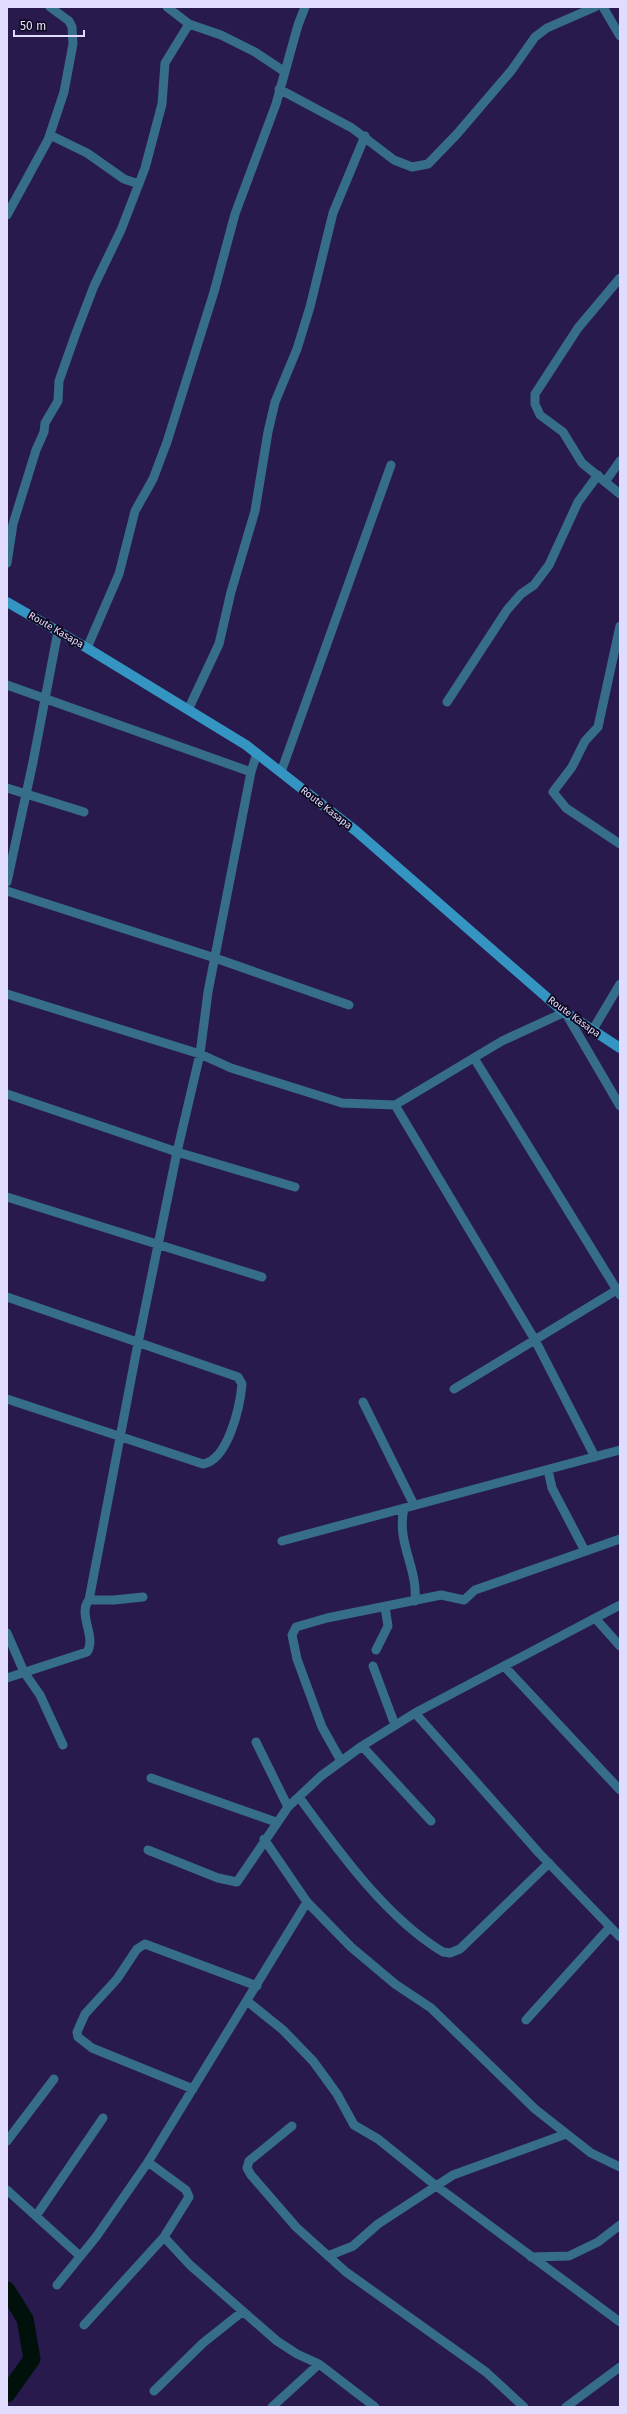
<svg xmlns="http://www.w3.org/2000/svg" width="627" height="2414" viewBox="0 0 627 2414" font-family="'Fira Sans',sans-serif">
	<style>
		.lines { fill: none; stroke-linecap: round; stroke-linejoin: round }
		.river { stroke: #00110c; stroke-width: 17 }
		.minor { stroke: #366d8a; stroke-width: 9 }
		.secondary { stroke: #3495c3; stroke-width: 10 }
		.labels { text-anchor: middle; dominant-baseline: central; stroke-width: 4; stroke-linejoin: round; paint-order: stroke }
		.street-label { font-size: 10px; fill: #e1dcfd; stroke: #100a21 }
	</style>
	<rect width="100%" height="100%" fill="#291a4d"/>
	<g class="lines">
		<path class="river" d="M7 2290 25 2319 32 2359 7 2394"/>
		<path class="minor" d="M167 7 189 24 221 35 255 52 285 72
			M603 7 620 36
			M279 89 352 128 394 160 412 167 428 164 457 134 511 71 535 37 547 28 595 7
			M50 135 87 153 124 179 139 184
			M7 215 48 140 64 92 73 44 72 27 69 21 50 7
			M620 278 578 328 535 394V404L540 415 563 432 582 463 620 494
			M605 482 620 461
			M7 563 13 524 36 450 44 432 45 423 58 401 59 381 76 333 94 286 121 230 145 168 162 104 165 63 189 24
			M620 626 598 727 585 741 572 767 553 792 566 808 620 844
			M87 648 119 574 135 511 153 479 167 442 214 292 235 214 276 104 298 25 305 7
			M7 685 251 772
			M447 702 507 610 521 594 534 585 549 565 578 502 598 475
			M188 710 219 644 231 592 255 511 268 432 275 402 297 349 310 307 333 213 365 136
			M281 772 391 465
			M7 788 84 812
			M7 882 33 762 58 631
			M7 891 215 958 349 1005
			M7 994 200 1054 231 1068 342 1103 395 1105 502 1041 565 1012 620 1106
			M592 1031 620 984
			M474 1058 620 1295
			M7 1094 177 1152 295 1187
			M395 1105 535 1340 595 1457
			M7 1197 262 1277
			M7 1297 238 1377 242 1384C240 1407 228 1460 203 1464L7 1399
			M454 1389 620 1288
			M363 1402 414 1505
			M548 1470 552 1488 585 1551
			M404 1508C396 1543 418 1567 415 1601
			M282 1541 620 1450
			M89 1600 138 1343 177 1152 200 1054 208 992 251 772 257 753
			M595 1618 620 1646
			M7 1633 24 1672 40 1695 63 1745
			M376 1650 388 1626 385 1607
			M373 1666 395 1725
			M504 1666 620 1790
			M7 1678 87 1652C97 1637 77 1614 89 1600H114L143 1597
			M415 1713 539 1853 620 1937
			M256 1742 288 1807
			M362 1746 431 1821
			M341 1761 322 1727 297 1659 292 1635 296 1627 327 1618 441 1595 464 1600 475 1590 620 1539
			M151 1778 276 1822
			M299 1797C337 1849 386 1918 443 1952L450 1953 460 1949 549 1863
			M264 1839 307 1902 351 1947 395 1984 431 2008 535 2109 591 2153 620 2167
			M148 1850 218 1878 237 1882 288 1807 321 1776 362 1746 415 1713 620 1605
			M247 2001 283 2030 313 2061 337 2094 354 2125 378 2139 435 2185 620 2322
			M526 2020 610 1927
			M193 2089 92 2048 78 2037 77 2032 85 2014 117 1979 137 1949 145 1944 257 1986
			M292 2126 249 2161 247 2168 251 2175 296 2227 346 2272 486 2372 524 2407
			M7 2141 54 2079
			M7 2190 80 2256
			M36 2216 103 2118
			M164 2237 190 2265 277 2341 297 2354 319 2364 375 2407
			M328 2256 353 2246 378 2224 453 2175 566 2134
			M531 2257 569 2256 598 2242 620 2225
			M57 2285 96 2237 148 2162 307 1902
			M84 2325 164 2237 189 2197 186 2190 148 2162
			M154 2391 203 2343 242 2312
			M272 2407 319 2364
			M566 2407 620 2367"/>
		<path class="secondary" d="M7 602 87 648 246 745 356 831 559 1008 620 1048"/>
	</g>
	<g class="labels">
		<g class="street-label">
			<text transform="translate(56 630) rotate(30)">Route Kasapa</text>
			<text transform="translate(326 808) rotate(38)">Route Kasapa</text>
			<text transform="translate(574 1017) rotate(36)">Route Kasapa</text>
		</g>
	</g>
	<rect width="627" height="2414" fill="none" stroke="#e1dcfd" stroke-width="16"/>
	<path d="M14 30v6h70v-6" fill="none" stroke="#e1dcfd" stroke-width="2"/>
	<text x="20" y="30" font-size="12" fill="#e1dcfd" stroke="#100a21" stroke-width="3" paint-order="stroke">50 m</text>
</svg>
